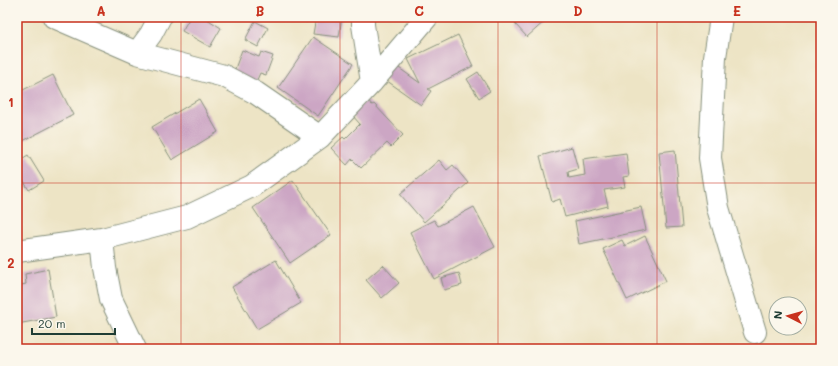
<svg xmlns="http://www.w3.org/2000/svg" width="838" height="366" viewBox="0 0 838 366" font-family="Mali,sans-serif">
	<style>
		.building { fill: #cca6c4 }
		.lines { fill: none; stroke-linecap: round; stroke-linejoin: round }
		.minor-casing { stroke: #86907c; stroke-width: 24 }
		.minor { stroke: #fff; stroke-width: 22 }
		.grid { fill: none; stroke: #c8321e; stroke-width: 1; stroke-opacity: 0.55 }
		.neatline { fill: none; stroke: #c8321e; stroke-width: 1.5 }
		.grid-label { font-size: 13px; text-anchor: middle; font-weight: bold; fill: #c8321e }
	</style>
	<rect width="100%" height="100%" fill="#fbf7ec"/>
	<filter id="ink" filterUnits="userSpaceOnUse"><feTurbulence type="fractalNoise" baseFrequency=".025" numOctaves="2"/><feDisplacementMap in="SourceGraphic" scale="8" xChannelSelector="R" yChannelSelector="G"/><feConvolveMatrix kernelMatrix="1 2 1 2 8 2 1 2 1" color-interpolation-filters="sRGB"/></filter>
	<filter id="wash" filterUnits="userSpaceOnUse"><feTurbulence type="fractalNoise" baseFrequency=".012" numOctaves="4" result="noise"/><feDisplacementMap in="SourceGraphic" scale="16" xChannelSelector="R" yChannelSelector="G"/><feGaussianBlur stdDeviation="0.9" result="paint"/><feColorMatrix in="noise" values="0 0 0 0 0 0 0 0 0 0 0 0 0 0 0 0 0 1.4 0 .05"/><feComposite in="paint" operator="in"/></filter>
	<g filter="url(#wash)">
		<rect width="100%" height="100%" fill="#ede4c5"/>
		<g id="blocks">
			<path class="building" d="M190 17H204L221 28 210 47 182 31Z
				M284 17H308L307 22 284 18Z
				M316 17H342L339 37 313 34Z
				M523 17H543L546 20 527 37 515 24Z
				M255 21 268 28 258 47 245 40Z
				M458 35 473 66 428 89 431 91 421 105 383 78 392 63 420 83 408 59Z
				M313 37 353 64 318 116 278 88Z
				M242 50 259 57 261 52 273 56 266 75 260 73 256 82 233 74Z
				M478 72 490 91 479 98 467 79Z
				M53 75 73 115 19 143 17 139V93Z
				M199 99 218 132 172 160 152 127Z
				M367 99 372 105 374 104 403 135 391 147 387 143 361 168 352 159 347 165 331 148 343 137 345 139 360 124 351 114Z
				M572 147 578 169 568 172 569 178 585 175 583 159 626 153 629 176 623 177 625 187 604 190 608 206 565 217 560 199 552 202 540 156Z
				M675 150 682 227 666 228 659 152Z
				M28 155 44 181 29 190 17 171V162Z
				M439 160 447 170 453 165 468 183 424 222 400 194Z
				M293 180 331 235 290 263 253 208Z
				M474 207 495 247 434 279 410 232 434 220 438 226Z
				M641 207 646 230 579 244 575 221Z
				M645 236 666 281 627 300 603 249 622 240 625 246Z
				M276 260 301 303 257 329 232 287Z
				M383 265 399 283 382 298 366 280Z
				M48 269 56 317 17 324V286L26 284 25 274Z
				M459 273 462 285 444 290 441 278Z"/>
		</g>
	</g>
	<g filter="url(#ink)">
		<use href="#blocks" fill-opacity="0" stroke="#86907c" stroke-width="1"/>
		<g class="lines">
			<defs>
				<path id="minor" d="M54 17 137 53 224 76 256 93 320 137 372 82 427 17
					M363 17V25L372 82
					M721 17 715 57 710 158 718 208 755 332
					M137 53 151 34 160 17
					M102 239 105 268 111 299 135 349
					M17 251 102 239 187 217 252 186 320 137"/>
			</defs>
			<use href="#minor" class="minor-casing"/>
			<use href="#minor" class="minor"/>
		</g>
	</g>
	<path class="grid" d="M181 17V349M340 17V349M498 17V349M657 17V349M17 183H821"/>
	<rect width="838" height="366" fill="none" stroke="#fbf7ec" stroke-width="44"/>
	<g transform="translate(788 316) rotate(276)"><circle r="19" fill="#fbf7ec" stroke="#a3ada2"/>
	<path d="M0-3L7 15L0 10L-7 15Z" fill="#c8321e"/>
	<text y="-6" font-size="11" font-weight="bold" text-anchor="middle" fill="#1f3d34">N</text>
	</g>
	<path d="M32 328v6h83v-6" fill="none" stroke="#1f3d34" stroke-width="2"/>
	<text x="38" y="328" font-size="12" fill="#1f3d34" stroke="#fbf7ec" stroke-width="3" paint-order="stroke">20 m</text>
	<rect x="22" y="22" width="794" height="322" class="neatline"/>
	<g class="grid-label">
		<text x="101" y="16">A</text>
		<text x="260" y="16">B</text>
		<text x="419" y="16">C</text>
		<text x="578" y="16">D</text>
		<text x="737" y="16">E</text>
		<text x="11" y="107">1</text>
		<text x="11" y="268">2</text>
	</g>
</svg>
